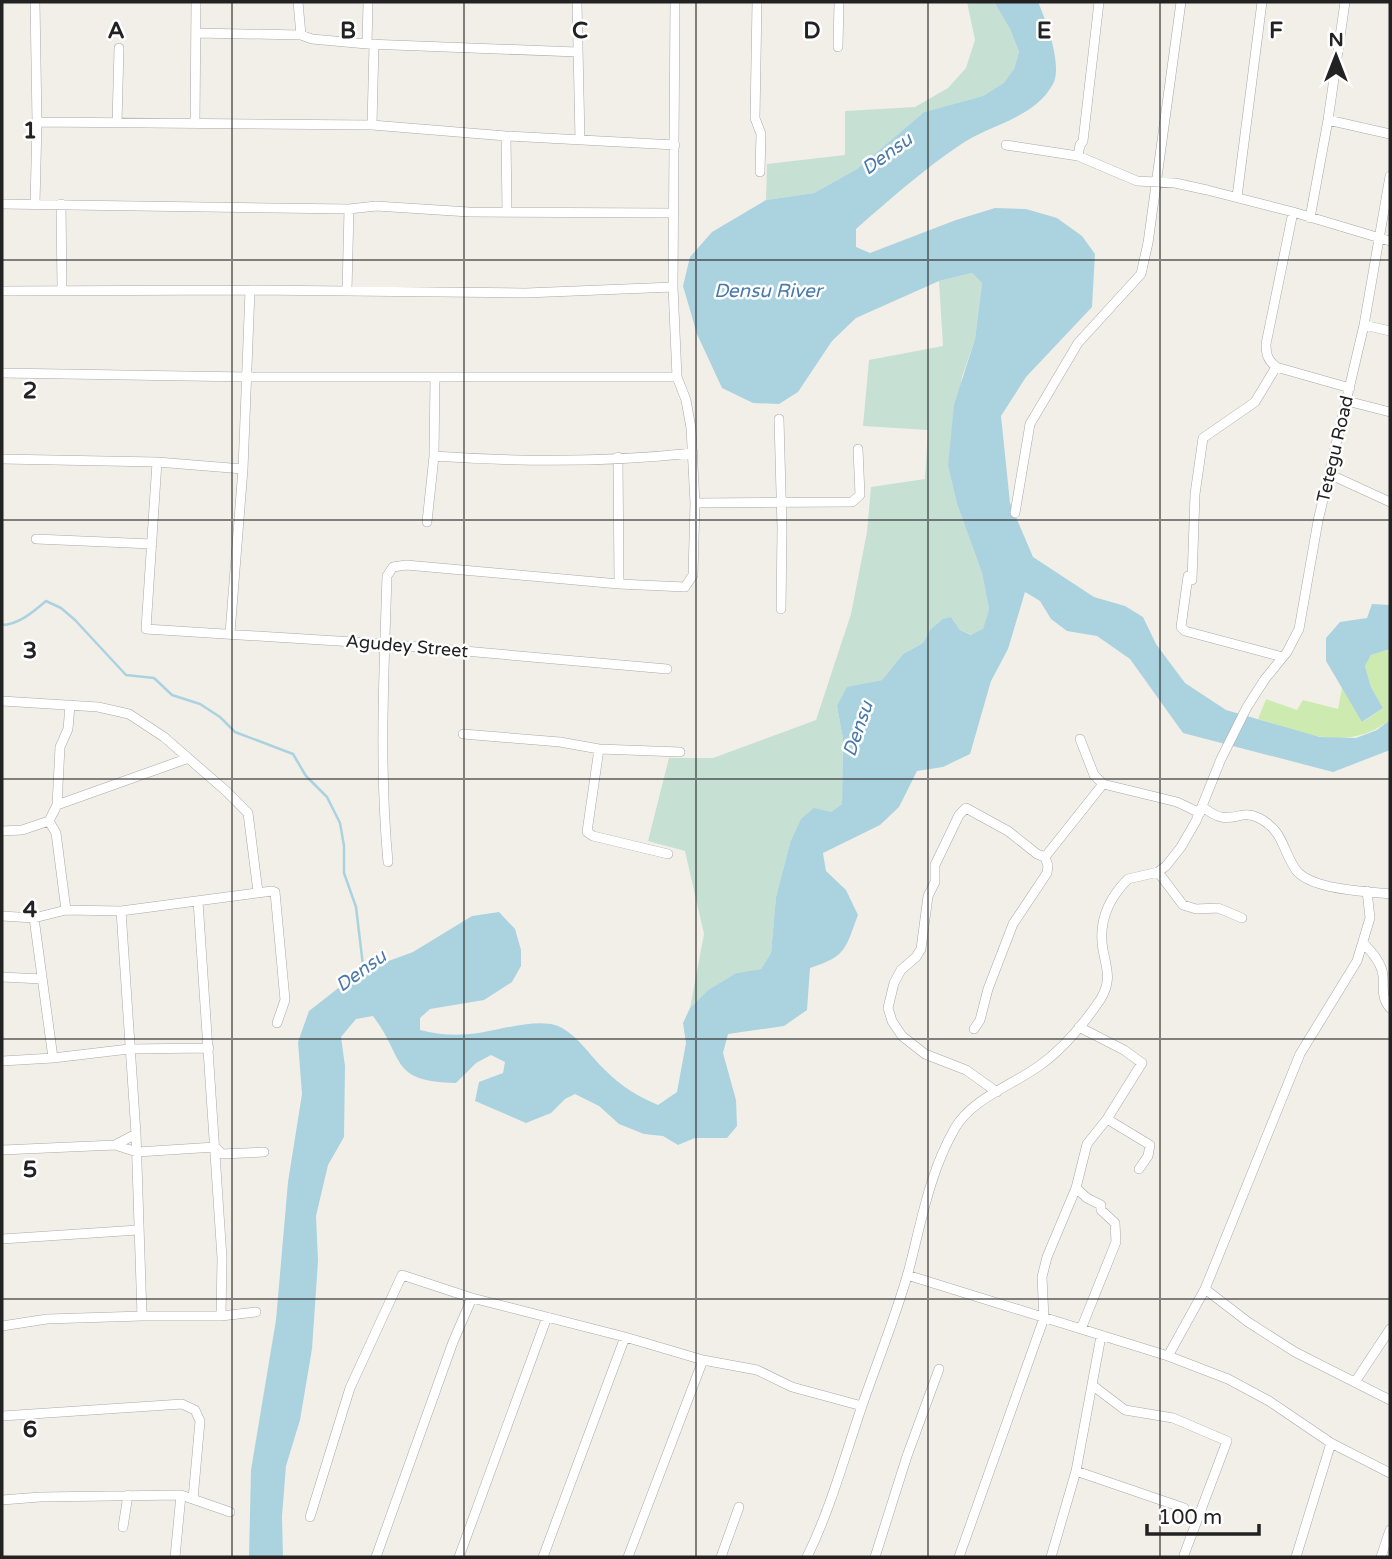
<svg xmlns="http://www.w3.org/2000/svg" width="1392" height="1559" viewBox="0 0 1392 1559" font-family="'Varela Round',sans-serif">
	<style>
		.grass { fill: #cdebb0 }
		.wetland { fill: #c6e0d4 }
		.water { fill: #aad3df }
		.lines { fill: none; stroke-linecap: round; stroke-linejoin: round }
		.stream { stroke: #aad3df; stroke-width: 2.5 }
		.street-casing { stroke: #a9a9a9; stroke-width: 10 }
		.street { stroke: #fff; stroke-width: 9 }
		.grid { fill: none; stroke: #222; stroke-width: 2; stroke-opacity: 0.55 }
		.labels { text-anchor: middle; dominant-baseline: central; stroke-width: 5; stroke-linejoin: round; paint-order: stroke }
		.street-label { font-size: 18px; fill: #222; stroke: #fff }
		.water-label { font-size: 19px; font-style: italic; fill: #4a7aab; stroke: #fff }
		.grid-label { font-size: 23px; text-anchor: middle; font-weight: bold; fill: #222; stroke: #fff; stroke-width: 5; stroke-linejoin: round; paint-order: stroke }
	</style>
	<rect width="100%" height="100%" fill="#f2efe9"/>
	<path class="grass" d="M1390 649V720C1346 753 1305 733 1258 719L1266 699 1297 710 1303 700 1338 709 1342 688 1363 722 1383 708 1371 687 1365 666 1371 655Z"/>
	<path class="wetland" d="M967 2H994L1010 29 1019 52 1014 69 1005 83 983 96 924 112 857 169 814 193 766 200 767 164 845 155V111L915 107 948 88 966 68 975 40Z
		M972 273 982 283 975 339 962 377 948 466 957 504 982 573 989 609 983 630 972 635 960 630 951 617 930 630 923 643 903 654 882 680 867 683 837 706 843 739 842 804 790 843 776 897 771 953 761 969 736 973 708 990 690 1008 704 934 685 851 648 841 669 758H713L816 720 851 614 867 532 871 487 925 479 928 430 863 426 869 360 943 346 939 281Z"/>
	<path class="water" d="M994 2H1038C1046 20 1063 66 1053 84 1034 119 990 124 960 145 923 170 889 200 856 229V247L870 253 956 220 995 208 1026 209 1057 218 1082 236 1095 254 1092 307 1026 377 1001 416 1010 503 1033 557 1094 597 1125 606 1143 617 1156 644 1185 683 1226 710 1320 737 1356 738 1377 730 1390 720V750L1333 772 1183 733 1130 659 1097 636 1067 631 1051 619 1040 601 1025 592 1008 649 991 681 970 754 943 767 917 771 899 807 880 825 823 853 826 871 846 890 858 915C845 949 847 956 810 968L807 1010 784 1026 728 1034 723 1053 736 1100 737 1126 727 1138H695L678 1145 663 1136 644 1134 619 1124 599 1106 575 1094 565 1099 551 1113 526 1123 475 1101 479 1082 503 1073 505 1062 491 1055 476 1063 456 1083C389 1082 405 1058 373 1016L356 1019 341 1037 345 1066 344 1137 328 1165 316 1216 318 1261 312 1349 300 1420 286 1466 282 1516 283 1557H249L251 1470 276 1320 288 1182 302 1094 298 1042 309 1011 341 986 375 966 413 952 472 916 499 912 515 929 521 950V966L512 982 484 1000 430 1009 420 1018V1030C439 1035 458 1036 478 1033 499 1030 537 1018 558 1026 578 1035 590 1056 605 1070 621 1086 637 1096 658 1105L677 1092 686 1043 683 1023 690 1008 708 990 736 973 761 969 771 953 776 897 790 843 801 819 814 808 831 812 842 804 843 739 837 706 847 687 882 680 903 654 923 643 930 630 943 619 951 617 960 630 971 635 983 629 989 609 982 573 957 504 948 466 954 405 975 339 982 283 972 273 939 281 856 318 832 341 798 392 779 404 753 403 722 388 697 334 683 286 690 257 712 232 766 200 814 193 857 169 924 112 983 96 1004 83 1014 69 1019 52 1010 29Z
		M1372 604 1390 605V649L1371 655 1365 666 1371 687 1383 708 1362 722 1326 661V638L1340 622 1367 618Z"/>
	<g class="lines">
		<path class="stream" d="M2 625C18 625 33 612 46 601L61 608 75 620 126 675 154 678 172 695 200 704 220 717 235 732 293 754 306 776 327 797 340 823 344 846V873L356 907 364 974"/>
		<defs>
			<path id="street" d="M298 2 301 35
				M577 2 580 140
				M757 2 755 118 761 134 760 172
				M197 33 301 35 312 39 367 44 577 52
				M367 44 368 2
				M838 47 839 2
				M1328 120 1390 134
				M37 122 372 125 506 136 675 145
				M117 123 119 48
				M195 123 196 2
				M372 125 374 44
				M506 136 507 211
				M1006 145 1078 156 1137 181 1175 183 1207 190 1293 212 1390 241
				M1078 156 1080 145 1083 141 1099 2
				M1237 197 1262 2
				M2 204 349 209 376 206 469 212 673 213
				M35 204 37 122 35 2
				M61 204 62 290
				M1293 212 1266 344C1266 355 1268 360 1276 367L1350 388
				M1310 218 1328 120 1345 2
				M2 291 250 290 526 293 673 287
				M347 291 349 209
				M1364 325 1390 331
				M2 373 248 377H677
				M1347 401 1390 412
				M779 419 782 529 781 609
				M434 456C518 462 610 462 693 453
				M618 457 619 584
				M2 459 157 462 243 469
				M157 462 146 629 385 644 667 669
				M1329 474 1390 502
				M695 503 852 502 860 495 858 449
				M1015 513 1030 424 1078 343 1141 274 1148 243 1181 2
				M427 522 434 456 435 378
				M36 539 152 544
				M1188 576 1181 627 1185 631 1283 657
				M1192 580 1195 494 1203 438 1255 402 1276 367
				M230 633 243 469 250 290
				M2 701 98 707 129 714 164 737 226 791 248 813 258 892
				M463 734 560 742 599 749 680 752
				M1080 739 1094 775 1103 784 1177 802 1200 813
				M599 749 587 832 593 836 668 854
				M57 805 186 759
				M1203 807C1231 830 1237 807 1259 818 1284 831 1282 850 1296 870 1311 890 1366 891 1390 894
				M49 821 56 833 66 910
				M2 831 22 830 49 821 57 805 60 747 68 729 70 705
				M1045 857 1103 784
				M388 862C379 767 384 671 387 576L393 567 406 565 619 584 685 587 693 575 695 503 691 428 686 400 677 377 673 287 675 2
				M1158 872 1183 905 1196 909 1218 908 1242 918
				M1367 891 1370 918 1357 961 1300 1054 1205 1289 1248 1322 1295 1352 1390 1400
				M121 911 136 1134 142 1316
				M2 916 34 918 66 910 121 911 272 891 275 892 285 1000 277 1023
				M34 918 53 1058
				M1363 943C1372 952 1382 963 1383 976 1384 990 1381 997 1390 1008
				M2 977 42 979
				M974 1029 980 1020 988 989 1013 924 1047 873 1048 866 1045 857 1037 854 1008 831 966 808 959 815 935 865V882L928 896 921 949 916 957 901 970 894 983 888 1008 892 1021 902 1036 925 1054 966 1070 997 1092
				M2 1061 53 1058 129 1049 209 1048
				M1107 1119 1150 1145 1148 1156 1139 1169
				M115 1145 137 1152 215 1147 222 1154 264 1152
				M2 1150 115 1145 136 1134
				M1076 1188 1087 1198 1101 1205V1210L1115 1223 1116 1242 1081 1329
				M2 1239 138 1230
				M907 1275 1168 1356 1228 1379 1269 1401 1331 1443 1390 1473
				M221 1316 256 1312
				M2 1326 47 1319 142 1316H221L222 1258 198 901
				M1168 1356 1205 1289
				M1355 1382 1390 1329
				M1092 1385 1125 1410 1173 1418 1227 1441 1184 1555
				M2 1416 182 1404 195 1410 200 1421 193 1499
				M1076 1471 1184 1508
				M2 1500 40 1497 181 1495
				M310 1517 350 1388 402 1275 472 1298 625 1337 703 1360 757 1370 792 1387 862 1406
				M123 1527 128 1495
				M175 1557 181 1495 230 1512
				M376 1557 453 1342 472 1298
				M459 1557 547 1317
				M543 1557 625 1337
				M628 1557 703 1360
				M721 1557 739 1507
				M807 1557C831 1508 845 1455 863 1403 878 1360 895 1318 908 1273 921 1224 929 1173 955 1128 973 1098 1011 1086 1039 1066 1063 1049 1083 1025 1100 1000 1112 981 1107 970 1103 950 1098 922 1108 899 1128 879L1158 872 1166 866 1181 847 1196 821 1221 759 1247 707 1265 679 1287 652 1299 629 1318 521 1364 325 1390 176
				M875 1557 907 1456 939 1369
				M959 1557 1044 1318 1042 1277 1047 1257 1076 1188 1087 1144 1107 1119 1142 1063 1124 1050 1079 1027
				M1051 1557 1076 1471 1101 1336
				M1296 1557 1331 1443
				M1381 1557 1390 1530"/>
		</defs>
		<use href="#street" class="street-casing"/>
		<use href="#street" class="street"/>
	</g>
	<path class="grid" d="M232 2V1557M464 2V1557M696 2V1557M928 2V1557M1160 2V1557M2 260H1390M2 520H1390M2 779H1390M2 1039H1390M2 1299H1390"/>
	<g class="labels">
		<g class="street-label">
			<text transform="translate(1335 449) rotate(-77)">Tetegu Road</text>
			<text transform="translate(407 646) rotate(5)">Agudey Street</text>
		</g>
		<g class="water-label">
			<text transform="translate(887 154) rotate(-36)">Densu</text>
			<text x="768" y="291">Densu River</text>
			<text transform="translate(858 729) rotate(-71)">Densu</text>
			<text transform="translate(361 971) rotate(-36)">Densu</text>
		</g>
	</g>
	<g class="grid-label">
		<text x="116" y="38">A</text>
		<text x="348" y="38">B</text>
		<text x="580" y="38">C</text>
		<text x="812" y="38">D</text>
		<text x="1044" y="38">E</text>
		<text x="1276" y="38">F</text>
		<text x="30" y="138">1</text>
		<text x="30" y="398">2</text>
		<text x="30" y="658">3</text>
		<text x="30" y="917">4</text>
		<text x="30" y="1177">5</text>
		<text x="30" y="1437">6</text>
	</g>
	<rect width="1392" height="1559" fill="none" stroke="#222222" stroke-width="7"/>
	<g transform="translate(1336 56)" stroke="#ffffff" stroke-width="5" paint-order="stroke">
	<path d="M0-5L12 26L0 18L-12 26Z" fill="#222222"/>
	<text y="-10" font-size="19" font-weight="bold" text-anchor="middle" fill="#222222">N</text>
	</g>
	<path d="M1147 1524v10h112v-10" fill="none" stroke="#222222" stroke-width="3.5"/>
	<text x="1158" y="1524" font-size="21" fill="#222222" stroke="#ffffff" stroke-width="5" paint-order="stroke">100 m</text>
</svg>
